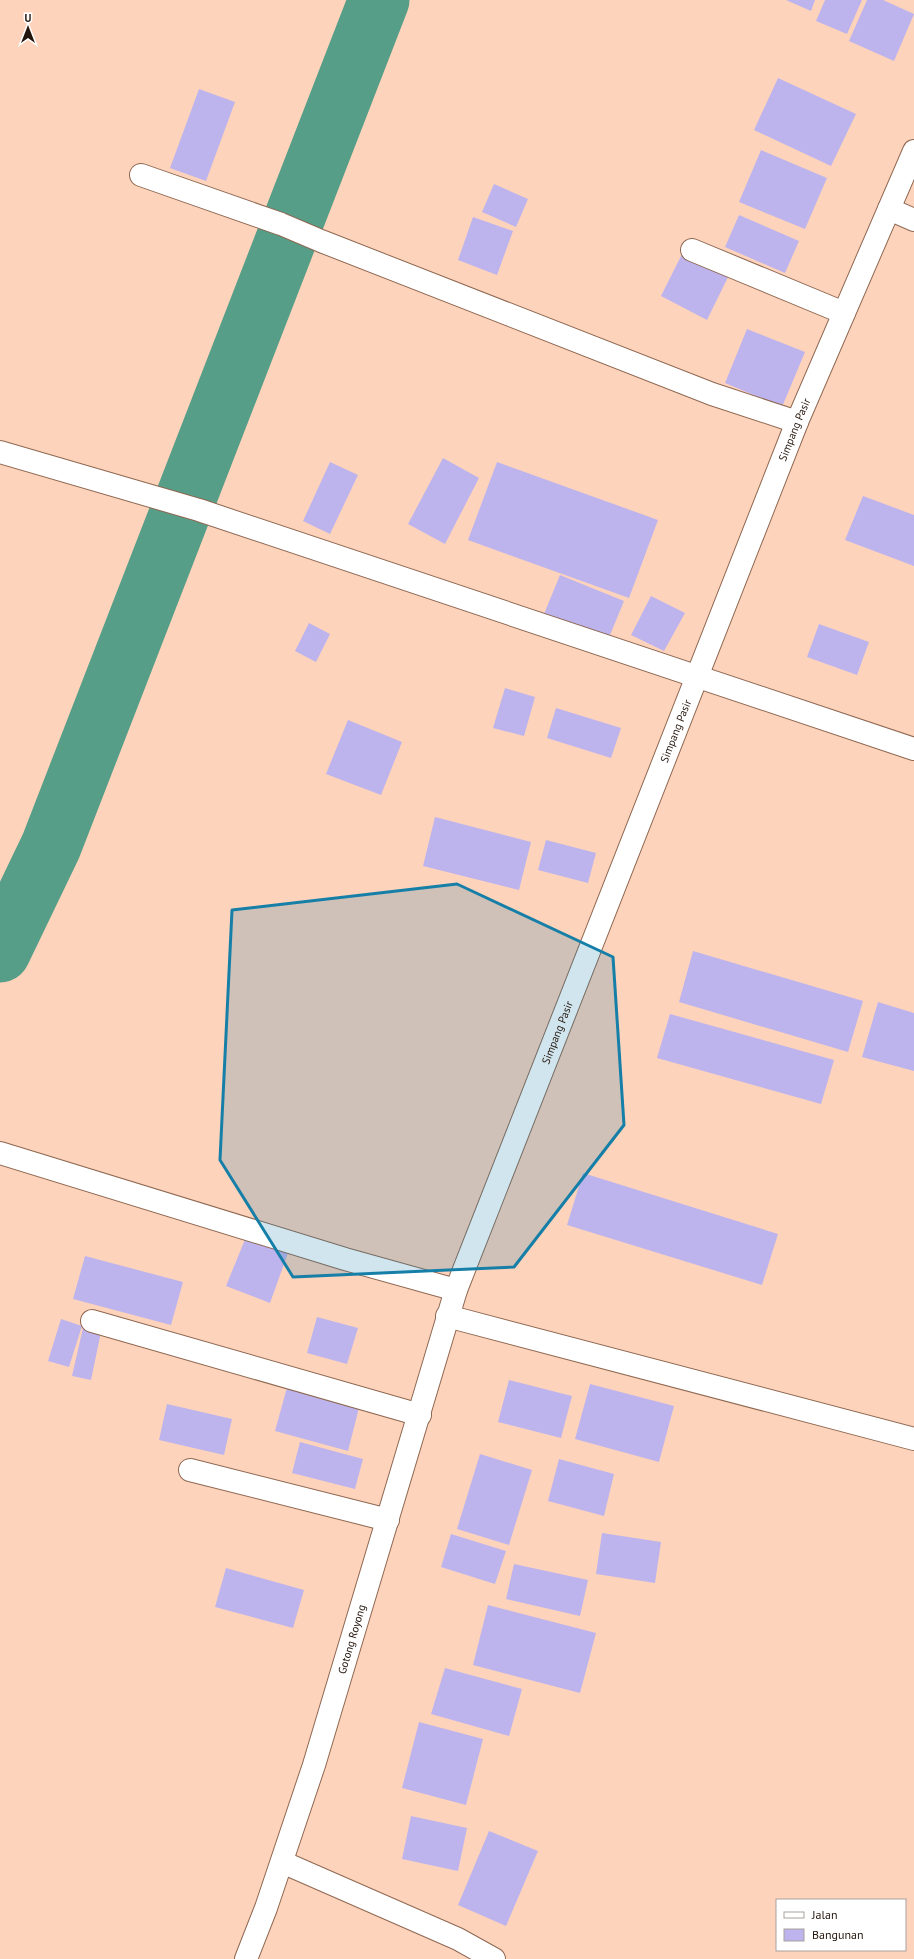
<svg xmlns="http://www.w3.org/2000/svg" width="914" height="1959" viewBox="0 0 914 1959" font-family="'PT Sans',sans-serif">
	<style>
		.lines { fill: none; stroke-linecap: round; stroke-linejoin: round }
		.river { stroke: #569e87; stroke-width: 61 }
		.building { fill: #bdb4ed }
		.minor-casing { stroke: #8e6852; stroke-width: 24 }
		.minor { stroke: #fff; stroke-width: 22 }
		.marked { fill: #157fa8; fill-opacity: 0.2; stroke: #157fa8; stroke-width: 3; stroke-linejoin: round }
		.labels { text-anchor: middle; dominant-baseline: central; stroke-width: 3; stroke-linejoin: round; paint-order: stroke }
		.street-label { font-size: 11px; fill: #24150c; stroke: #fff }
	</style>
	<rect width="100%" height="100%" fill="#fed3bb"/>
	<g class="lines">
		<path class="river" d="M0 952 51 846 379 0"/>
	</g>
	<path class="building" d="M786 0H815L811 11Z
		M825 0H862L847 34 816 21Z
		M867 0H883L914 14 894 61 849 41Z
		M778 78 856 114 831 166 754 130Z
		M199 89 235 102 206 181 170 168Z
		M761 150 827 178 805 229 739 202Z
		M494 184 528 199 516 227 482 212Z
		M739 215 799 241 785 273 725 247Z
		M473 217 513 231 497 275 458 260Z
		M684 250 730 273 707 320 661 296Z
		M747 329 805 352 782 407 725 383Z
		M443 458 479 478 445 544 408 524Z
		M330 462 358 475 330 534 303 521Z
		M497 462 658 520 629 598 468 540Z
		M863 496 914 515V566L845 540Z
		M560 575 624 601 608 640 544 614Z
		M651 596 685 613 664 651 631 635Z
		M309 623 330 634 316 662 295 651Z
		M819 624 869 642 857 675 807 657Z
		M505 688 535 697 524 736 493 728Z
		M556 708 621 728 611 758 547 738Z
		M348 720 402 742 381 795 326 774Z
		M435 817 531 842 519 890 423 866Z
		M546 840 596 853 588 883 538 870Z
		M693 951 863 1001 848 1052 679 1002Z
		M878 1002 914 1013V1071L862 1057Z
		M670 1014 834 1060 821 1104 657 1058Z
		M583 1173 778 1234 762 1285 567 1225Z
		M246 1237 288 1253 270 1303 226 1286Z
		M85 1256 183 1282 171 1325 73 1299Z
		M317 1317 358 1328 347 1364 307 1353Z
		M61 1319 82 1326 69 1367 48 1361Z
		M83 1328 101 1332 91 1380 72 1376Z
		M509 1380 572 1396 561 1438 498 1422Z
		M288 1384 360 1404 348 1451 275 1431Z
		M590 1384 674 1406 659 1462 575 1439Z
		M167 1404 232 1419 224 1455 159 1440Z
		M300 1442 363 1459 355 1489 292 1473Z
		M480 1454 532 1470 509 1545 457 1529Z
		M559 1459 614 1474 604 1516 548 1501Z
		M602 1533 661 1542 655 1583 596 1574Z
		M451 1534 506 1551 495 1584 441 1567Z
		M514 1564 588 1580 580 1616 506 1599Z
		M226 1568 304 1590 293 1628 215 1607Z
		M488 1605 596 1633 580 1693 473 1665Z
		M445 1668 522 1689 509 1736 431 1714Z
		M419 1722 483 1739 466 1805 402 1788Z
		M411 1816 467 1828 458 1871 402 1859Z
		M489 1831 538 1851 506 1926 458 1905Z"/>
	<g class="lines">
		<defs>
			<g id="minor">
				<path d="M141 175 281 224 321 241 712 394 797 422"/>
				<path d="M889 209 914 220"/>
				<path d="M692 250 844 313"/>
				<path d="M0 452 199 510 914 749"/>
				<path d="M0 1153 345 1259 456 1290"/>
				<path d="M447 1316 914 1439"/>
				<path d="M92 1321 420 1415"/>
				<path d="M190 1470 388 1520"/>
				<path d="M282 1862 458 1939 494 1959"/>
				<path id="s1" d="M246 1959 266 1908 314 1765 456 1290 797 422 914 151"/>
			</g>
		</defs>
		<use href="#minor" class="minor-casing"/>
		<use href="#minor" class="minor"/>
	</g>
	<path class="marked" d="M457 884 613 957 624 1125 514 1267 293 1277 220 1160 232 910Z"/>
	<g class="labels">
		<g class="street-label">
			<text stroke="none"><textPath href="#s1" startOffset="1626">Simpang Pasir</textPath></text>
			<text stroke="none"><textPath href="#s1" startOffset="1302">Simpang Pasir</textPath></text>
			<text stroke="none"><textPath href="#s1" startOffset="978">Simpang Pasir</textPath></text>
			<text stroke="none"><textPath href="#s1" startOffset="337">Gotong Royong</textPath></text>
		</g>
	</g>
	<rect x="776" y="1899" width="130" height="52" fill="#ffffff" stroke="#a7a19e"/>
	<rect x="784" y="1912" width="20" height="6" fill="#ffffff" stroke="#a7a19e"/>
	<text x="812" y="1919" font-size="12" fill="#24150c">Jalan</text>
	<rect x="784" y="1929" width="20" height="12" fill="#bdb4ed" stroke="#a7a19e"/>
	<text x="812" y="1939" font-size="12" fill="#24150c">Bangunan</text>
	<g transform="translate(28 28)" stroke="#ffffff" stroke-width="3" paint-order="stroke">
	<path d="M0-3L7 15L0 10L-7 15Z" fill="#24150c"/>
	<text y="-6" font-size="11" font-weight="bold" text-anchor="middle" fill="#24150c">U</text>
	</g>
</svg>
